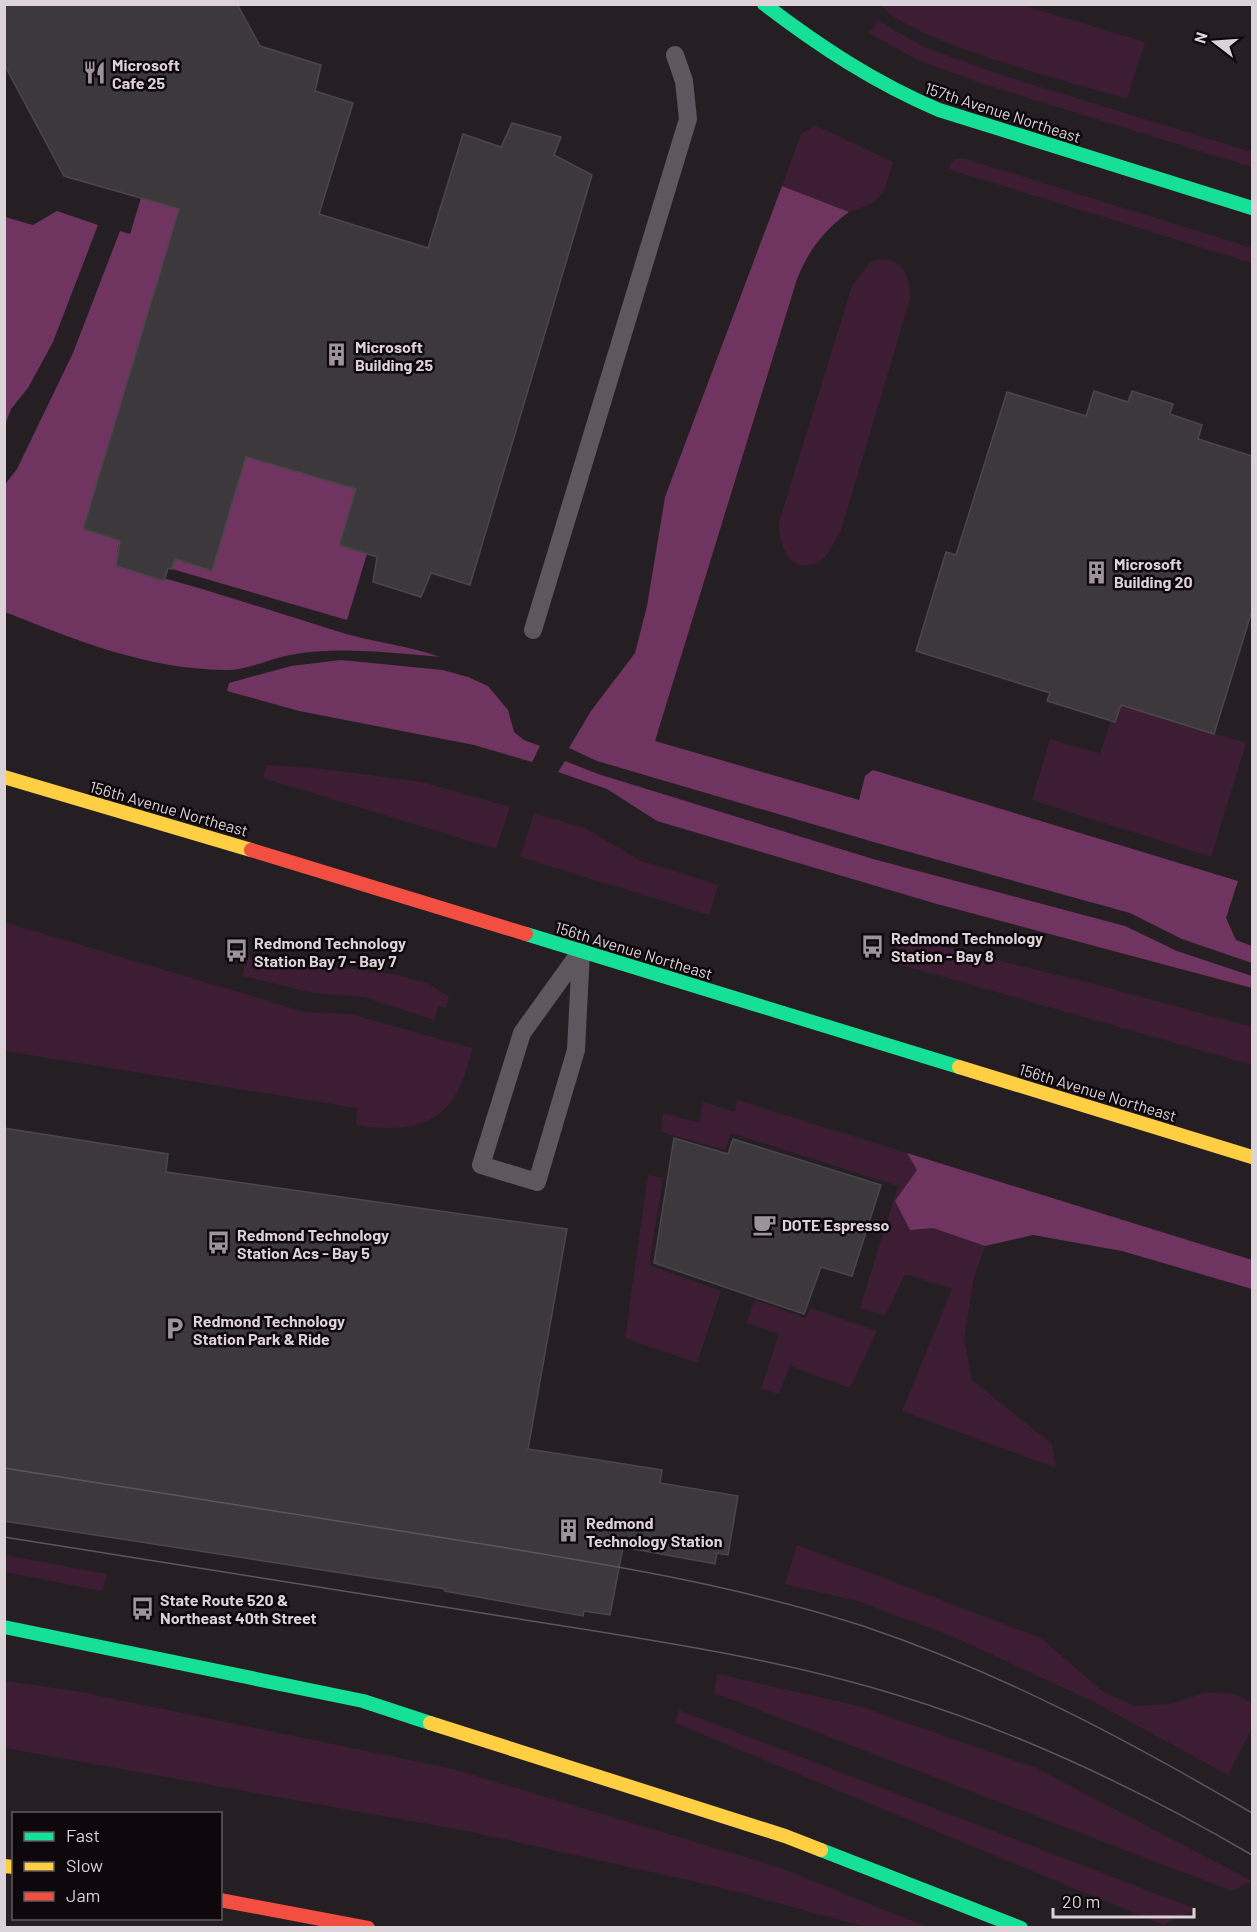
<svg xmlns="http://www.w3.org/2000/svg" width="1257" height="1932" viewBox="0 0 1257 1932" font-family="Barlow,sans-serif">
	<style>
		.green { fill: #3d1d34 }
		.forest { fill: #6f3460 }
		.building { fill: #3d383c; stroke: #4c464a; stroke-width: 1.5 }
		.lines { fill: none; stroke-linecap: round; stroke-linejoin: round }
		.lane { stroke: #60565e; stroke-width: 18 }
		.fast { stroke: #16e098; stroke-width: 14 }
		.slow { stroke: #ffcf43; stroke-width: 14 }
		.jam { stroke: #f24e42; stroke-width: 14 }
		.tram { stroke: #5c555a; stroke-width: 1.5 }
		.labels { text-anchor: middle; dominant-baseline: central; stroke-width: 5; stroke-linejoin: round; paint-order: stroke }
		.poi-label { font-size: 16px; font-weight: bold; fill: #dcd3d9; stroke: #0e080c; text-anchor: start }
		.street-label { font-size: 16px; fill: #dcd3d9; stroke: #0e080c }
	</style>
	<rect width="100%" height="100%" fill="#251f23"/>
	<path class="green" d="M881 5H1022L1145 42 1127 99C1078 84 907 41 881 5Z
		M878 21 926 48 1008 77 1252 152V167L986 85 918 60 869 33Z
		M815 125 893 162C883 195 884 201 849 212L782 186 801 134Z
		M963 158 1252 248V263L948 169 954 159Z
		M878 259C904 259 910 276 910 299L841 530C835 540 829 556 819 562 790 577 778 544 779 522L852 286 869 264Z
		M1121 705 1246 743 1211 857 1032 800 1050 739 1100 754 1111 721 1115 722Z
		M267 765 315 768 422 782 510 807 496 849 263 778Z
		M534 813 585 828 639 860 718 885 709 915 520 857Z
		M4 922 305 1012 350 1014 472 1048C458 1119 424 1136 356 1125L357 1108 5 1051Z
		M900 936 1090 983 1252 1027V1065L891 962Z
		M247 957 394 974 429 984 449 997 446 1008 438 1006 434 1020 363 997 313 993 242 976Z
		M737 1100 907 1153 918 1170 933 1228 985 1246 974 1278 964 1339 972 1380 1052 1444 1056 1468 902 1411 952 1289 905 1274 885 1316 860 1308 898 1186 731 1133 725 1150 661 1132 663 1113 699 1123 703 1102 735 1112Z
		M648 1175 663 1178 649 1265 721 1291 697 1363 625 1338Z
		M755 1300 806 1318 810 1308 877 1331 850 1388 790 1366 779 1394 761 1389 779 1334 746 1323Z
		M797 1545 1041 1638 1102 1691 1134 1706 1171 1704 1207 1692 1235 1694 1252 1703V1728L1228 1775 1096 1703 954 1637 857 1601 785 1584Z
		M5 1555 107 1574 102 1591 5 1572Z
		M717 1674 859 1706 1036 1768 1252 1881 1232 1891 714 1693Z
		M5 1681 76 1691 453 1769 778 1867 927 1927H866L719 1887 467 1831 5 1748Z
		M679 1710 1196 1909 1163 1925 675 1723Z"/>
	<path class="forest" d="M782 186 849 212C823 231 809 250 797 279L655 741 859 800 865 776 873 770 1238 881 1226 918 1236 940 1252 946V963L1182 939 1130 913 877 843 597 761 569 748 591 711 635 653 647 606 665 497Z
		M141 198 179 209 83 529 109 537 122 534 117 552 120 553 116 566C194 584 270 611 346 634 378 643 410 646 440 657 390 653 340 646 290 655 269 659 245 671 224 670 146 669 76 640 5 612L4 486 17 469 73 353 120 231 130 234Z
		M57 211 98 225 53 342 28 388 11 409 5 425V217L33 225Z
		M246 457 356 489 339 545 367 554 347 620 172 569 176 555 183 562 212 570Z
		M341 660 443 670 468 677 488 686 508 710 514 732 524 740 540 746 532 762 474 745 299 711 227 691 229 683 291 666Z
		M565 761 598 774 873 859 1125 926 1177 951 1252 976V988L937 904 657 821 607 789 558 772Z
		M907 1153 1252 1260V1289L1122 1251 1033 1235 985 1246 933 1228 910 1230 895 1201 917 1170Z"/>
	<path class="building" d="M4 4H237L260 46 321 65 315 91 353 103 319 214 428 248 463 134 501 147 512 123 561 137 554 155 592 175 470 585 431 573 421 597 373 582 377 557 339 545 356 489 246 457 212 571 175 559 172 569 168 568 164 581 116 566 120 541 83 529 179 209 64 176 4 64Z
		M1094 391 1128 402 1132 391 1173 404 1170 414 1202 425 1198 439 1252 456V611L1214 734 1121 705 1115 722 1047 701 1050 693 916 651 946 552 956 555 1007 392 1086 416Z
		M4 1128 168 1154 166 1172 567 1229 528 1449 662 1470 660 1483 738 1496 728 1555 717 1553 715 1564 623 1547 610 1615 584 1611 583 1616 445 1591V1589L4 1521Z
		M674 1138 728 1154 733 1139 881 1185 852 1276 821 1267 804 1314 654 1263Z"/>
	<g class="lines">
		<path class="lane" d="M533 630 688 119 684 81 675 55
			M581 951 576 1050 537 1182 481 1165 522 1033Z"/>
		<path class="fast" d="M764 4C819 46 875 83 939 110L1252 208
			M526 934 959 1067
			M4 1627 363 1701 430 1723
			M821 1850 1021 1928"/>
		<path class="slow" d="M4 777 251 850
			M959 1067 1252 1157
			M430 1723 785 1836 821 1850
			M4 1866 14 1867"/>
		<path class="jam" d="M251 850 526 934
			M220 1900 368 1928"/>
		<path class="tram" d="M4 1468C151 1491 298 1515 445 1538 586 1561 727 1582 863 1626 1000 1672 1128 1740 1252 1813
			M4 1537C172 1564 339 1590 507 1617 637 1638 770 1656 897 1695 1022 1733 1139 1789 1252 1855"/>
	</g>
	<defs>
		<symbol id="restaurant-bare" viewBox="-9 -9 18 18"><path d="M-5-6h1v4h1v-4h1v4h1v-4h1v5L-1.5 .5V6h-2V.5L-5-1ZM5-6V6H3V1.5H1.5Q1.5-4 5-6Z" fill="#9c9499" stroke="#0e080c" stroke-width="2.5" paint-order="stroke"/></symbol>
		<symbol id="building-bare" viewBox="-9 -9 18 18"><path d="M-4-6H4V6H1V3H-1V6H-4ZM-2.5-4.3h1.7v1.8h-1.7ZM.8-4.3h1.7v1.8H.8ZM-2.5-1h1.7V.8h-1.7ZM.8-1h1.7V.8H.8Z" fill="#9c9499" stroke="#0e080c" stroke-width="2.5" paint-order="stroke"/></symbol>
		<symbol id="bus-bare" viewBox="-9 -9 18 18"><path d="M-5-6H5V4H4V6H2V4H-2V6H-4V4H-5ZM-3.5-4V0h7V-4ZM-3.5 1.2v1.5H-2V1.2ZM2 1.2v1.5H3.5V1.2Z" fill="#9c9499" stroke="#0e080c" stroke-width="2.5" paint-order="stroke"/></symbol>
		<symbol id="cafe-bare" viewBox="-9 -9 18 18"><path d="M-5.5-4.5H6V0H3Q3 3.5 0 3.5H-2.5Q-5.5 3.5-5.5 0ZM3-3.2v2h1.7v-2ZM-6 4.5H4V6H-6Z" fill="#9c9499" stroke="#0e080c" stroke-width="2.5" paint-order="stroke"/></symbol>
		<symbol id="parking-bare" viewBox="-9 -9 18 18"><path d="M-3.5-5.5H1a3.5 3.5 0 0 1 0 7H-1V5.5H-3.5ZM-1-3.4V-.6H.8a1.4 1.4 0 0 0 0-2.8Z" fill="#9c9499" stroke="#0e080c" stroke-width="2.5" paint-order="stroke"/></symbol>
	</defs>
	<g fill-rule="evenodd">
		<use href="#restaurant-bare" x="78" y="56" width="33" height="33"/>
		<use href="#building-bare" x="320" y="338" width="33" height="33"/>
		<use href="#building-bare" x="1080" y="556" width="33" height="33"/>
		<use href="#bus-bare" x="856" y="930" width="33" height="33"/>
		<use href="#bus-bare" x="220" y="934" width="33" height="33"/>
		<use href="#cafe-bare" x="748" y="1208" width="33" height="33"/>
		<use href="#bus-bare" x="202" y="1226" width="33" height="33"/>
		<use href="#parking-bare" x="158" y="1312" width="33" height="33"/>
		<use href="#building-bare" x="552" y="1514" width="33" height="33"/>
		<use href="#bus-bare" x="126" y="1592" width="33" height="33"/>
	</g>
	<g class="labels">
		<g class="poi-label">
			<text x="112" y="64">Microsoft<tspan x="112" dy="18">Cafe 25</tspan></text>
			<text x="355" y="346">Microsoft<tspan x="355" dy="18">Building 25</tspan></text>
			<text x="1114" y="563">Microsoft<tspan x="1114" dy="18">Building 20</tspan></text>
			<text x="891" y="937">Redmond Technology<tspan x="891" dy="18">Station - Bay 8</tspan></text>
			<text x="254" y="942">Redmond Technology<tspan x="254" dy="18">Station Bay 7 - Bay 7</tspan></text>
			<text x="782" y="1224">DOTE Espresso</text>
			<text x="237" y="1234">Redmond Technology<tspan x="237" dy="18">Station Acs - Bay 5</tspan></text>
			<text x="193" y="1320">Redmond Technology<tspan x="193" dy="18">Station Park &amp; Ride</tspan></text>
			<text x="586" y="1522">Redmond<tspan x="586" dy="18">Technology Station</tspan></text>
			<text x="160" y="1599">State Route 520 &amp;<tspan x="160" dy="18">Northeast 40th Street</tspan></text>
		</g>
		<g class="street-label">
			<text transform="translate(1003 112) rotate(18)">157th Avenue Northeast</text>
			<text transform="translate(169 808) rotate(16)">156th Avenue Northeast</text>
			<text transform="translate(634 950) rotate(17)">156th Avenue Northeast</text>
			<text transform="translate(1098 1092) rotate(17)">156th Avenue Northeast</text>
		</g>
	</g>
	<rect width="1257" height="1932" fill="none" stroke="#dcd3d9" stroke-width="12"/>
	<rect x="12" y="1812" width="210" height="108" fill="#0e080c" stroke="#60595e" stroke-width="1.5"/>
	<rect x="24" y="1832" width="30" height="9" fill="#16e098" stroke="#60595e" stroke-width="1.5"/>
	<text x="66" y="1842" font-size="18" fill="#dcd3d9">Fast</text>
	<rect x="24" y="1862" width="30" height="9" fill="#ffcf43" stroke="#60595e" stroke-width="1.5"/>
	<text x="66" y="1872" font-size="18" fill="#dcd3d9">Slow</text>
	<rect x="24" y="1892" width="30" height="9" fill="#f24e42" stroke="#60595e" stroke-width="1.5"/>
	<text x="66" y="1902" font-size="18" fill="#dcd3d9">Jam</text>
	<g transform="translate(1215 42) rotate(287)" stroke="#0e080c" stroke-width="4.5" paint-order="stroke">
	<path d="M0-4.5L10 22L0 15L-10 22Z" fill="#dcd3d9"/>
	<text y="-9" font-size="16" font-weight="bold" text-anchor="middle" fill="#dcd3d9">N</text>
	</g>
	<path d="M1053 1908v9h141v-9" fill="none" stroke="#dcd3d9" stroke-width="3"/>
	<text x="1062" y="1908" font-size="18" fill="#dcd3d9" stroke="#0e080c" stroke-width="4.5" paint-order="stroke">20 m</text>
</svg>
